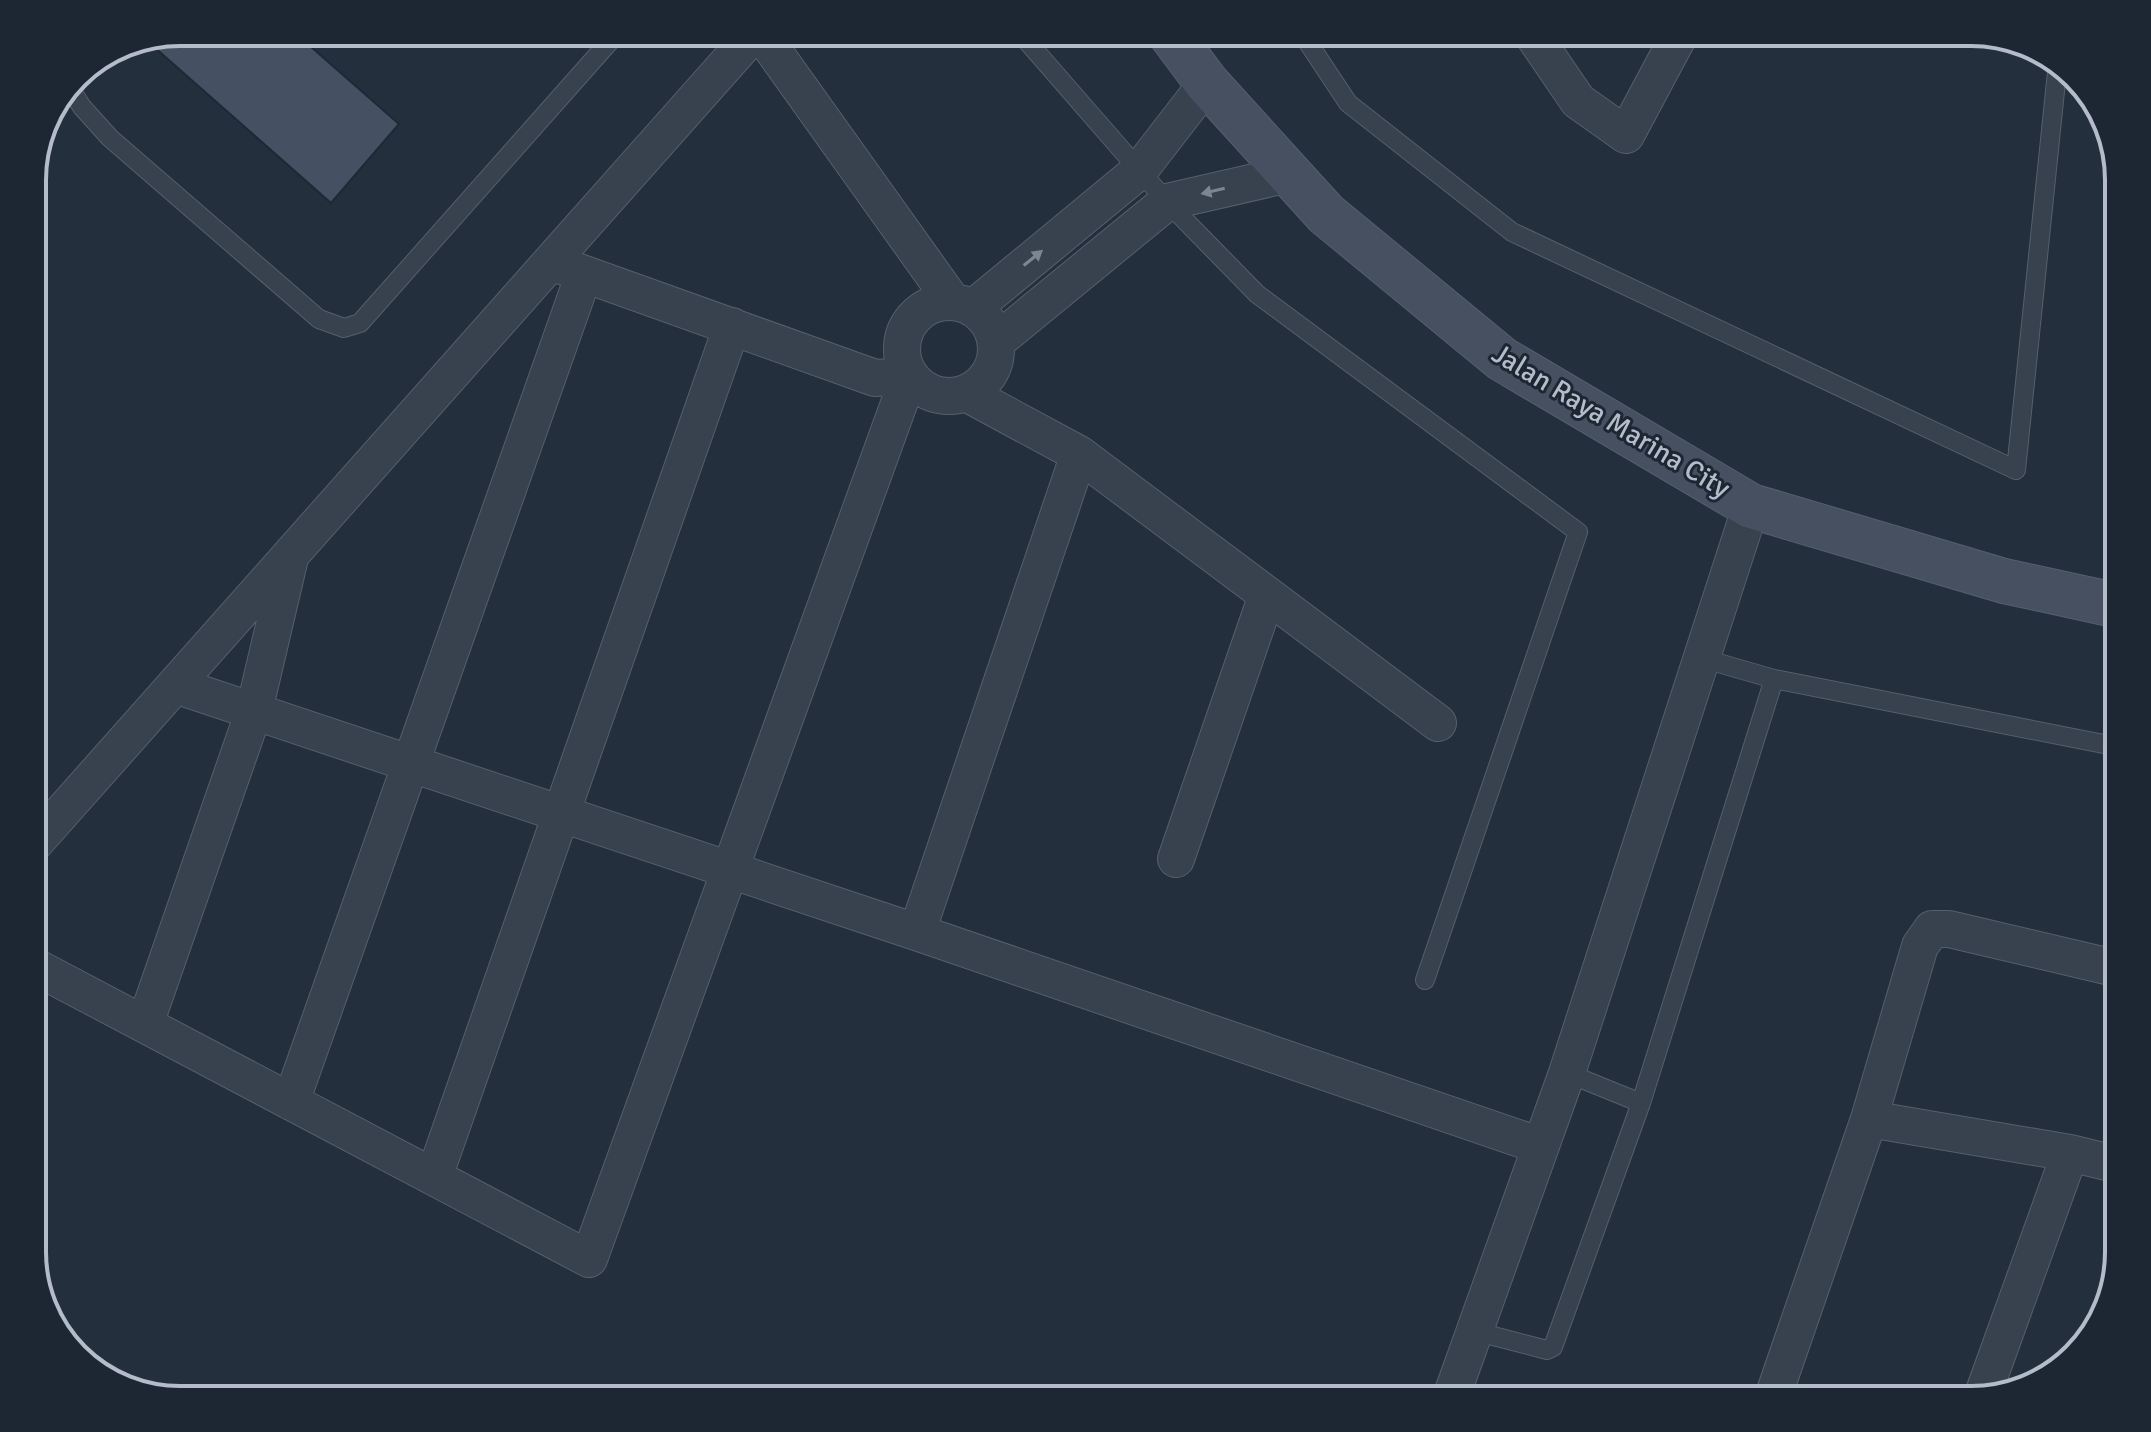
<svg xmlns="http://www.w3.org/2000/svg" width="2151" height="1432" viewBox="0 0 2151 1432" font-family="Signika,sans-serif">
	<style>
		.building { fill: #455162; stroke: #1f2835; stroke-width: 2 }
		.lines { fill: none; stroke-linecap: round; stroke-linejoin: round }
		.service-casing { stroke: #565f6c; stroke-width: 20 }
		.minor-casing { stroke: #565f6c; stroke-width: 38 }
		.secondary-casing { stroke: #565f6c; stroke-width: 46 }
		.service { stroke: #38414e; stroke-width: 18 }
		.minor { stroke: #38414e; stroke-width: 36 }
		.secondary { stroke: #465061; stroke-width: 44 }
		.oneway { fill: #7c8592 }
		.labels { text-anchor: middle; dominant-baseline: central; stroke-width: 6; stroke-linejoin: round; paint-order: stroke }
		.street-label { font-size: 28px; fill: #b4bcc9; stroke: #1d2633 }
		.rim { fill: none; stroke: #b4bcc9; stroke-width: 4 }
	</style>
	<rect width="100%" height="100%" fill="#242f3e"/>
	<path class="building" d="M180 32H294L399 124 331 203 145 39Z"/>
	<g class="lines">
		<defs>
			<path id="service" d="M1019 32 1167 202 1257 294 1578 532 1425 980
				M1301 32 1348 103 1512 232 2016 470 2058 62
				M70 88 82 107 110 138 319 319 344 328 360 323 618 32
				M1701 658 1774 679
				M1567 1073 1641 1103
				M1474 1331 1547 1350 1553 1347 1641 1103 1774 679 2119 747"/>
			<path id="minor" d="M760 32 952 301
				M1531 32 1578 101 1626 135 1681 32
				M902 349a47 47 0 1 1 94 0a47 47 0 1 1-94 0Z
				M973 308 1139 171 1207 83
				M996 342 1167 202 1289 174
				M966 393 1079 454 1438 723
				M175 685 916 932 1541 1146
				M32 846 755 32
				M1176 859 1267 595
				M917 932 1079 454
				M32 965 589 1259 909 376 875 378 551 262
				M145 1024 254 711 289 562
				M291 1102 584 274
				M1869 1119 2070 1153 2119 1165
				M434 1177 732 326
				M1982 1397 2070 1153
				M1450 1400 1567 1073 1751 506
				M1772 1400 1869 1119 1920 946 1932 929H1949L2119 969"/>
			<path id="secondary" d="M1169 32 1207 83 1326 214 1502 359 1751 506 2004 581 2119 606"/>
		</defs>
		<use href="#service" class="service-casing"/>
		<use href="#minor" class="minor-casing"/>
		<use href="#secondary" class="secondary-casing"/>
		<use href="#service" class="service"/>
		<use href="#minor" class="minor"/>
		<use href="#secondary" class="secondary"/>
	</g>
	<defs><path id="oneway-solid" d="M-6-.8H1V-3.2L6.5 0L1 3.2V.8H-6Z" transform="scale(2)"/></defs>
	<g class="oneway">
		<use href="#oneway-solid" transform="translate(1213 191) rotate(167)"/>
		<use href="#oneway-solid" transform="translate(1033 258) rotate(-39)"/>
	</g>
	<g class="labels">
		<g class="street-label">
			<text transform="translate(1611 421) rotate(31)">Jalan Raya Marina City</text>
		</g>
	</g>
	<path d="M0 0H2151V1432H0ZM180 46H1971A134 134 0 0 1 2105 180V1252A134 134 0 0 1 1971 1386H180A134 134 0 0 1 46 1252V180A134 134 0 0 1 180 46Z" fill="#1d2633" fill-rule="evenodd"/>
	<path class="rim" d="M180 46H1971A134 134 0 0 1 2105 180V1252A134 134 0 0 1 1971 1386H180A134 134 0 0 1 46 1252V180A134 134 0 0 1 180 46Z"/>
</svg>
